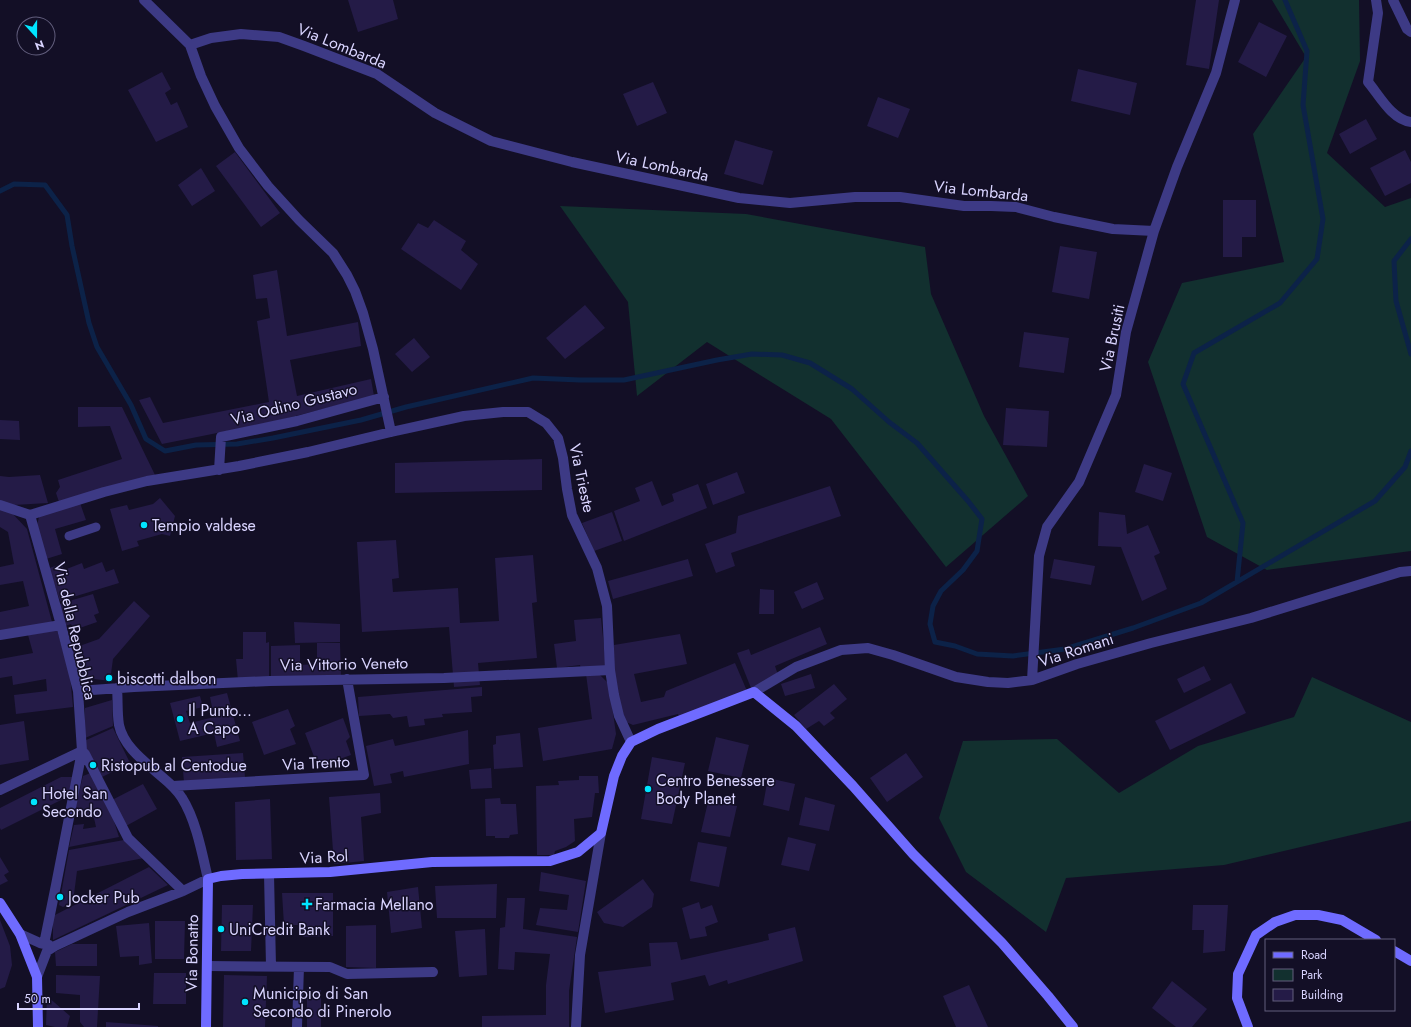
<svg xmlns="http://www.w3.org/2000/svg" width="1411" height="1027" viewBox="0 0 1411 1027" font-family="Jost,sans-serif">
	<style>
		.green { fill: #12302f }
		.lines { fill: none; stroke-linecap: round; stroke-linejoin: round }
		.stream { stroke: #0c2248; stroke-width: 5 }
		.building { fill: #241b47 }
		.lane { stroke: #3d3a85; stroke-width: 9 }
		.street { stroke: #3d3a85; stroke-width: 10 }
		.secondary { stroke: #6f6bff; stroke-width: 10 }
		.poi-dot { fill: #00e5ff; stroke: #130f26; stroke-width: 1.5 }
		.labels { text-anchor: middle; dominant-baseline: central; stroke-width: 3; stroke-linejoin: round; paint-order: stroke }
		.street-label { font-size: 16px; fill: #d9d4ff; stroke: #130f26 }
		.poi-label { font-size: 16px; fill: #d9d4ff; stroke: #130f26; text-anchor: start }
	</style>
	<rect width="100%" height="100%" fill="#130f26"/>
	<path class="green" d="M1272 0H1359L1360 61 1327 153 1385 207 1411 198V551L1267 570 1207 537 1148 362 1182 283 1284 262 1253 134 1306 57Z
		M560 206 746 214 925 247 931 294 984 416 1028 496 946 567 831 419 707 342 637 396 628 302Z
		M1312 677 1411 722V821L1224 865 1066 878 1046 932 966 872 939 818 963 741 1057 739 1119 793 1198 746 1294 717Z"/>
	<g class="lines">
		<path class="stream" d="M0 191 14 184 45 185 67 215 72 246 89 323 97 347 131 405 146 439 165 451 196 445 237 444 273 438 361 420 406 407 533 378 580 380H624L717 360 752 354 782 355 810 363 852 389 889 422 917 443 968 501 982 519 977 551 963 570 941 591 933 606 930 624 935 642 955 646 977 654 1013 656 1065 649 1133 628 1201 603 1375 501 1405 467 1411 451
			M1411 239 1394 261 1396 301 1411 354
			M1237 582 1243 523 1183 384 1194 353 1280 303 1317 259 1323 219 1303 105 1307 51 1285 0"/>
	</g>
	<path class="building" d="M348 0H393L398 19 358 32Z
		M1196 0H1219L1209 69 1186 65Z
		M1259 22 1287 36 1266 77 1238 62Z
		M1078 69 1137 83 1130 115 1071 101Z
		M162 72 171 89 165 93 171 105 177 102 188 127 156 142 128 90Z
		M653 82 667 113 637 126 623 94Z
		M878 97 910 109 898 138 867 126Z
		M1366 119 1377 139 1350 154 1339 134Z
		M735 140 773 151 763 185 724 174Z
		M1405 150 1411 162V183L1385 196 1370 168Z
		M235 152 280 213 261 227 216 166Z
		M201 168 215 191 192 206 178 185Z
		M1223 200H1256V237H1242V257H1223Z
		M434 220 466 241 461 250 478 264 461 290 401 249 418 223 428 228Z
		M1060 246 1097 252 1089 299 1052 292Z
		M277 270 287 336 358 322 361 346 290 360 297 396 371 379 374 396 272 422 162 444 139 400 150 397 163 423 269 402 257 321 270 318 267 298 256 299 253 275Z
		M585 305 605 328 565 359 546 338Z
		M1024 332 1069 338 1064 373 1019 367Z
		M414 338 430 357 412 372 395 354Z
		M78 407H122L155 475 59 502 56 493 60 487 58 480 122 459 110 426 78 427Z
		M1006 408 1049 411 1047 447 1003 445Z
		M0 420 19 421 20 440 0 439Z
		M542 459V490L395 493V463Z
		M1144 464 1172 473 1163 501 1135 492Z
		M737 472 745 493 713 505 706 484Z
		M40 475 48 503 14 505 0 501V476L9 477Z
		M652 481 662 506 674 501 672 494 698 484 707 508 624 541 614 511 640 501 635 488Z
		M830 486 841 516 731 553 735 566 716 573 705 544 736 533 738 516Z
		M160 498 175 516 170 536 162 534 137 541 139 546 122 551 110 509 127 505 129 510 153 504Z
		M80 503 86 520 55 529 62 554 46 559 37 525 39 517 44 513Z
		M0 509 11 512 27 529 52 622 0 631V612L29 606 23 581 0 585V567L14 564 8 532 0 527Z
		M612 512 622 541 594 551 582 523Z
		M1099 512 1125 515 1127 534 1148 525 1160 553 1154 556 1167 589 1142 601 1121 547 1098 546Z
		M396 540 399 578 392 579 393 592 458 588 460 623 499 621 495 558 533 555 537 602 532 603 537 658 478 663 480 685 454 687 449 627 362 632 357 542Z
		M688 559 693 576 613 599 608 581Z
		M1054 559 1095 566 1091 585 1050 578Z
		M102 562 106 572 114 569 119 583 60 601 49 568 62 564 64 570 82 563 84 569Z
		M817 582 824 599 802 609 794 592Z
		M760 589 774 590V614H759Z
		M93 594 99 613 94 615 97 622 74 630 71 624 65 626 59 604Z
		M134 601 150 616 113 659 110 681 79 677 71 649 99 639Z
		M601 618 606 667 581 669 580 665 557 668 554 644 576 641 574 620Z
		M294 622 340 624V642L295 643Z
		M820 627 827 644 775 666 778 675 751 688 737 653 749 649 751 655Z
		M57 630 70 675 73 707 16 714 14 695 47 691 46 679 13 685 12 676 0 678V659L33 653 28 635Z
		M243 632H266V643L269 642V679L238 681 236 659H243Z
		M680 634 687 664 634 674 641 702 664 697 666 691 735 663 747 691 680 718 678 714 633 725 626 722 622 717 614 680V645Z
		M317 643H340L341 676 271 679V646L300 645V665L317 664Z
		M1204 666 1211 680 1184 693 1177 679Z
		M598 673 609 684 616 734 612 749 543 761 538 728 592 719 586 674Z
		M811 674 815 688 785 696 781 684Z
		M1231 683 1246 713 1170 750 1155 721Z
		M834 684 847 699 830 713 835 718 824 726 819 721 806 729 794 715Z
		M482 687V696L471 697 472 712 442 714 443 717 424 719 425 725 409 727 407 716 393 718 390 714 359 716 358 697Z
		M227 693 240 741 217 747 214 733 180 741 170 703 200 696 203 707 186 711 190 723 214 717 210 697Z
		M112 700 113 726 85 738V708Z
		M288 709 295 726 290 729 296 744 264 755 252 722Z
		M343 718 350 737 346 741 351 755 318 767 305 733Z
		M24 721 29 760 0 765V725Z
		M113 728 130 763 100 778 89 759 84 741Z
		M468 730 469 764 404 777 403 771 390 774 392 783 374 786 366 746 393 739 395 746Z
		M520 733 523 767 494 769 493 745 496 744V736Z
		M716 737 749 745 741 778 708 771Z
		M243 753 245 777 184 783 182 757Z
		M906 753 923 777 887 802 870 778Z
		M652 757 685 763 672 824 641 819Z
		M491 768 492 788 471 789 469 770Z
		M93 772 108 802 119 837 69 847 74 825 84 824 83 829 96 827 94 818 74 814 83 776Z
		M579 776H598L599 793H595L592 817 574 819 575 841 566 847 555 851 554 855H537L536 786 559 785 558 781 579 780Z
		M61 777H73L69 796 1 830 0 828V808Z
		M768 778 795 784 789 811 763 805Z
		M143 784 157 809 126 826 112 800Z
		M380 793 381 813 361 817 364 861 334 864 329 797Z
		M805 797 835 805 829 831 799 825Z
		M500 798 501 804H516L518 834 510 835 509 838H495V836H486L485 799Z
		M270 799 272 859 236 860 235 802Z
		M708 802 737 806 730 837 701 832Z
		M788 837 816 844 809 871 781 865Z
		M124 840 144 858 77 871 73 902 63 907 59 905 69 850Z
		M698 842 727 847 719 887 690 881Z
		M0 857 9 872 4 875 8 881 0 885Z
		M149 867 168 885 53 940V916Z
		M541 872 586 881 578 932 536 925 540 908 567 910 569 895 539 891Z
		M643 879 654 894 652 907 623 927 604 923 597 912Z
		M497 884 496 918H437L435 886Z
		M418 887 422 928 391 933 387 892Z
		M282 893H333V936L303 937 302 925H284Z
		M507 898H525L523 929 577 937 569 991V1027H482V1016L546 1015V985L550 954 515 952 514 970 498 969 500 928 505 927Z
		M699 902 701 909 712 905 718 922 705 927 707 936 690 939 682 908Z
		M222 905H253L251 951H221Z
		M1193 905H1228L1225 951 1203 953 1204 930H1192Z
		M0 920 10 946 12 965 5 987 0 989Z
		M155 921H185L184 959H155Z
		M149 923 152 963 139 965V956L120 957 116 926Z
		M376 925V968L346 967V926Z
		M795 927 803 961 728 984 727 980 709 986 705 975 671 983 674 1000 605 1013 598 972 651 966 649 943 677 942 681 960 769 940 768 934Z
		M485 929 487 975 459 977 455 931Z
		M72 944H97V966H56L55 952Z
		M154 973H186V1004H153Z
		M56 975 100 976 97 1027H84L80 1022V995L56 993Z
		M224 975 267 976 265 1027H223Z
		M1172 981 1207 1009 1192 1027H1176L1152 1008Z
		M969 985 988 1027H956L943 996Z
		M307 990H321V1027H307Z
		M47 996 70 1016 67 1027H55L46 1025Z
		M106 1022 158 1026V1027H106Z"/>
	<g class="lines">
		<path class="lane" d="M69 536 96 527"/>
		<path class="street" d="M144 0 190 45 201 76 215 106 239 148 268 186 299 220 333 253 347 275 355 291 363 313 373 349 391 432
			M1376 0 1378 13 1368 82C1379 95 1392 120 1411 122
			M1393 0 1407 29 1411 32
			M190 45 211 38 241 34 279 37 304 46 377 74 435 113 491 141 572 162 739 198 790 203 855 197H900L964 206H991L1016 207 1054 217 1113 229 1154 231
			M219 470 221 437 297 421 384 397
			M0 505 30 515
			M30 515 104 492 147 481 239 466 308 452 391 432 464 416 503 412H528L546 423 558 438 563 458 567 489 572 515 597 568 607 606 610 670 614 695 619 716 631 742
			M30 515 61 625 78 691 82 751 56 885 44 944
			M0 635 61 625
			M1032 680 1039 556 1047 527 1079 482 1116 395 1126 332 1154 231 1177 167 1216 73 1235 0
			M78 691 134 687 270 681 444 678 610 670
			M754 692 796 667 841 650 868 648 893 655 956 677 988 682 1008 683 1032 680 1077 664 1151 643 1251 618 1400 572 1411 571
			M82 751 85 754 128 838 183 891
			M173 786 364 775 347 679
			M0 790 82 751
			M269 874 271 966
			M20 934 40 943 49 945
			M207 966 330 967 347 974 433 972
			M37 977 47 951 55 946 128 912 183 891 208 879C202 853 196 820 182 798 175 786 164 779 154 770 140 758 123 744 119 725 117 713 118 700 117 688
			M297 1027 299 967
			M576 1027 580 955 601 833"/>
		<path class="secondary" d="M0 903 20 934 37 977 38 1027
			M1394 951 1411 961
			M206 1027 208 879 221 876 242 874 330 872 432 862 550 861 578 852 601 833 614 776 622 756 631 742 658 729 754 692 796 726 853 786 913 854 1002 943 1048 996 1073 1027
			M1248 1027 1237 998 1238 974 1256 935 1275 922 1295 915H1318L1342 920 1376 940"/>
	</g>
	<g class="poi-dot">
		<circle cx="144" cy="525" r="4"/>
		<circle cx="109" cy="678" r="4"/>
		<circle cx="180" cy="719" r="4"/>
		<circle cx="93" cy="765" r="4"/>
		<circle cx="648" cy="789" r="4"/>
		<circle cx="34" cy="802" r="4"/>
		<circle cx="60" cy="897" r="4"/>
		<path d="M305 898h4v4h4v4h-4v4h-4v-4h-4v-4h4z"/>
		<circle cx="221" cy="929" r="4"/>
		<circle cx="245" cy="1002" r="4"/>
	</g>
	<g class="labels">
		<g class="street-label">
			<text transform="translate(342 46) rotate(22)">Via Lombarda</text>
			<text transform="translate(662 166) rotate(12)">Via Lombarda</text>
			<text transform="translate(981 191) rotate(6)">Via Lombarda</text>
			<text transform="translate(1112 338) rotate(-78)">Via Brusiti</text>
			<text transform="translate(294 404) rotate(-14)">Via Odino Gustavo</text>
			<text transform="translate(582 478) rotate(78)">Via Trieste</text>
			<text transform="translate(75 631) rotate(77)">Via della Repubblica</text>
			<text transform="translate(1076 650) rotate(-18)">Via Romani</text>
			<text transform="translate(344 664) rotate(-1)">Via Vittorio Veneto</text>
			<text transform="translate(316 763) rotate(-3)">Via Trento</text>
			<text transform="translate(324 857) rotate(-3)">Via Rol</text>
			<text transform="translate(192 953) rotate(-89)">Via Bonatto</text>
		</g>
		<g class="poi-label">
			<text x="152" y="525">Tempio valdese</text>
			<text x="117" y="678">biscotti dalbon</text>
			<text x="188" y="710">Il Punto...<tspan x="188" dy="18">A Capo</tspan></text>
			<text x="101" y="765">Ristopub al Centodue</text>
			<text x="656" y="780">Centro Benessere<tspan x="656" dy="18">Body Planet</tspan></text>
			<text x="42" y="793">Hotel San<tspan x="42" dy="18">Secondo</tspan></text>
			<text x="68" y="897">Jocker Pub</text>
			<text x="315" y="904">Farmacia Mellano</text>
			<text x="229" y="929">UniCredit Bank</text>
			<text x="253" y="993">Municipio di San<tspan x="253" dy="18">Secondo di Pinerolo</tspan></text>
		</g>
	</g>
	<rect x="1265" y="939" width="130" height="72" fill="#130f26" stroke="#625e7d"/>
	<rect x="1273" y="952" width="20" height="6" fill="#6f6bff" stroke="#625e7d"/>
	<text x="1301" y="959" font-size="12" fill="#d9d4ff">Road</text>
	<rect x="1273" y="969" width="20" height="12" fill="#12302f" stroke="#625e7d"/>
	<text x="1301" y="979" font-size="12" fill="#d9d4ff">Park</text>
	<rect x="1273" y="989" width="20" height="12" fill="#241b47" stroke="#625e7d"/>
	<text x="1301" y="999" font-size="12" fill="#d9d4ff">Building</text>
	<g transform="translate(36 36) rotate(159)"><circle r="19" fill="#130f26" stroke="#625e7d"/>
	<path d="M0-3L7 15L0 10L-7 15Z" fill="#00e5ff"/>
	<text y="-6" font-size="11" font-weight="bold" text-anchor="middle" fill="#d9d4ff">N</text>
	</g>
	<path d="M18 1003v6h121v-6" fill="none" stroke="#d9d4ff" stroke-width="2"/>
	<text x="24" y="1003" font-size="12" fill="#d9d4ff" stroke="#130f26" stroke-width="3" paint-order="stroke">50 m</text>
</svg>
